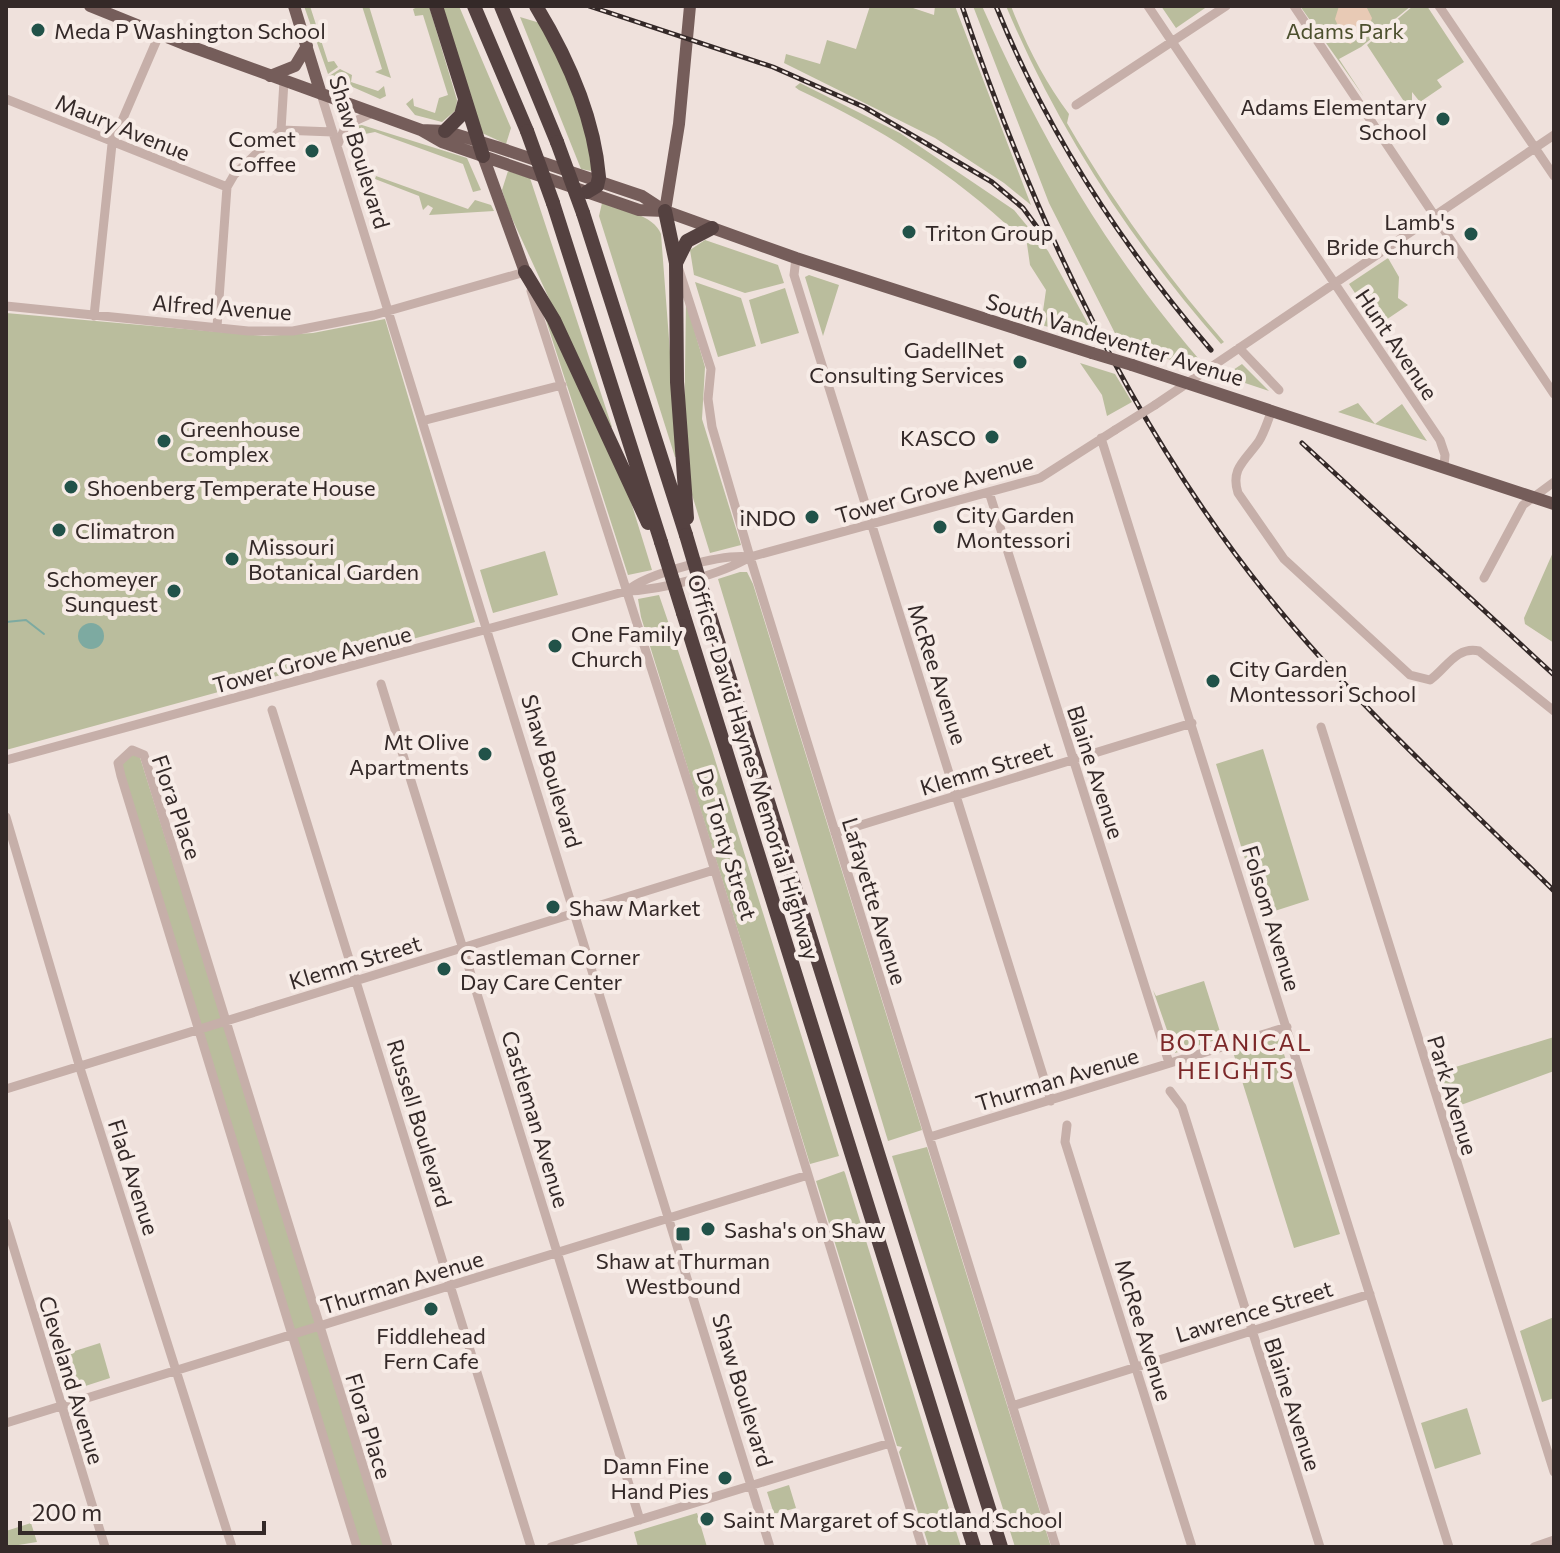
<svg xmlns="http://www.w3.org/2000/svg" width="1560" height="1553" viewBox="0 0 1560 1553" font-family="Commissioner,sans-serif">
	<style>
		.green { fill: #babd9d }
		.sand { fill: #e8cab5 }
		.water { fill: #7daaa1 }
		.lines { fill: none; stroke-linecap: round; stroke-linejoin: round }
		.stream { stroke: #7daaa1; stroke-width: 2 }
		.minor { stroke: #c6afa9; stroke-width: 9 }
		.major { stroke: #755d5a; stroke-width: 12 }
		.highway { stroke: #544140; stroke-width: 14 }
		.rail-casing { stroke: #342928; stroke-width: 5 }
		.rail { stroke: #f7ece7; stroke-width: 2; stroke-dasharray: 6; stroke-linecap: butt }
		.minor-bridge { stroke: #c6afa9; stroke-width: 9 }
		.major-bridge { stroke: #755d5a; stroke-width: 12 }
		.highway-bridge { stroke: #544140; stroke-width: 14 }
		.poi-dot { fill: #215249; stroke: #f7ece7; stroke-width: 3 }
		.labels { text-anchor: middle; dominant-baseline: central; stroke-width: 8; stroke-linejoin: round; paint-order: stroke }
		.poi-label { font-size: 22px; fill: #342928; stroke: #f7ece7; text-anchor: start }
		.park-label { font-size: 22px; fill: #4c502e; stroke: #f7ece7 }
		.street-label { font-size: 22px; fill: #342928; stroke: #f7ece7 }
		.neighbourhood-label { font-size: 24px; letter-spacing: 2px; fill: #7c2829; stroke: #f7ece7 }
	</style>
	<rect width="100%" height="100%" fill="#efe1dc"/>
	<path class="green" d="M304 6H310L328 62 334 61 338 67 328 74Z
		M362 6H369L391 78 375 72 382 69Z
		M420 6H429L457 100 456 110 442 122 415 115 406 104 413 98 414 106 435 113 439 98 448 95 423 15 415 16 413 9Z
		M442 6H459L511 128 506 144 482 133Z
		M870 6H907L934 15 935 6H955L1031 205 1004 183 935 138 784 63 786 54 820 64 827 40 856 49Z
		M973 6H982C1040 137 1105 249 1198 358L1183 363 1122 347 1049 203Z
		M1006 6H1011C1026 45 1045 82 1069 114L1067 123C1113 202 1164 273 1224 342L1221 344C1131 241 1059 132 1006 6Z
		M1161 6H1208L1176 28Z
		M1300 6H1411L1361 47 1339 59 1364 97Z
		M1413 6H1427L1464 62 1437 80 1442 87 1420 102 1412 92V102L1405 103 1367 45Z
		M520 17 540 23C559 58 595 130 591 171L581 169Z
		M340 69 352 75 351 82 378 91 384 86 386 96 380 99 332 78 329 76Z
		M800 83 900 133 1014 210 1048 251 1097 340 1011 317 1015 305 1043 311 1046 290 1030 265 1027 244C962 179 881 128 799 90L795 87Z
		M362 125 467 158 481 190 473 192 463 164 375 132 365 134 357 156 352 157 349 135 355 126Z
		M508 171 530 178 612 427 609 428 509 212 502 190Z
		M376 176 468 209 475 200 491 205 494 211 429 215 433 208 428 205 423 210 419 196 375 179Z
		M602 203C621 209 654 215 661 234L678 457H675L599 216Z
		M705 240 778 265 784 283 745 293 694 275 690 250Z
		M1388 258 1399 277 1398 298 1408 305 1377 326 1349 284Z
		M809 275 839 285 823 336 805 277Z
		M695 282 741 298 756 346 718 357Z
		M785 288 799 333 761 344 749 300Z
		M686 301 705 367 702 419 741 545 710 553 689 485 684 442Z
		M543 311 627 489 652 570 628 575Z
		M6 313 264 336 313 333 385 319 475 622 6 750Z
		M1080 363 1115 374 1132 402 1107 416 1102 395Z
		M1242 364 1269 391 1224 376Z
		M1358 403 1375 424 1402 404 1427 441 1338 412Z
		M1554 550V643L1525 624 1524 618Z
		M545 551 558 595 493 613 480 570Z
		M740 572H747L753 584 922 1130 888 1141 718 579Z
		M659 595 712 750 839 1156 810 1164 641 617 638 599Z
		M1263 749 1309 900 1262 915 1216 764Z
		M138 751 388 1547H357L121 776V757Z
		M1204 981 1222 1038 1175 1053 1153 990 1156 996Z
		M1554 1037V1071L1450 1109 1439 1072Z
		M1279 1038 1340 1234 1294 1248 1233 1052Z
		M927 1147 1051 1547H1015L892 1156Z
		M844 1171 845 1173 961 1547H929L899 1452 902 1447 897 1446 816 1181Z
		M1554 1317V1398L1542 1402 1520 1331Z
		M100 1343 110 1378 70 1391 59 1356Z
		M1467 1408 1481 1454 1435 1469 1421 1423Z
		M789 1485 796 1508 774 1514 767 1492Z
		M697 1513 707 1547H638L634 1532Z
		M31 1523 37 1542 6 1547V1531Z"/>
	<path class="sand" d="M1339 6H1366L1372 18 1370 24 1355 35 1351 44 1345 42 1335 19Z"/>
	<path class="water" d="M78 636a13 13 0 1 1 26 0a13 13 0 1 1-26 0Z"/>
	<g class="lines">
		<path class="stream" d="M6 622 26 620 44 634"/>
		<path class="minor" d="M1148 6 1440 440 1445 455 1444 466
			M1294 6 1554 394
			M1439 6 1554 176
			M321 94 770 1547
			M6 99 227 187
			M1076 105 1226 6
			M281 130 284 81
			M338 144 346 125 373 113
			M796 258 794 275 1051 1101
			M679 270 711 369 708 399 712 427 750 557 1056 1547
			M531 291 693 799 922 1547
			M6 306 248 331H293L374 315 525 272 526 277
			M94 316 112 144 159 35
			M217 327 227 187 234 175 281 130 333 132
			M1239 348 1279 390
			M1155 405 1554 135
			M1272 410C1268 420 1265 431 1259 441 1246 460 1230 468 1238 493L1284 559 1410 675 1430 680C1446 669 1456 646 1479 651L1554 711
			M422 421 562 385
			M1101 438 1449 1547
			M989 492 1169 1063
			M1484 578 1523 505 1554 482
			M627 591C647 573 722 554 749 557
			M381 684 640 1520
			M272 710 531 1547
			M1321 727 1554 1472
			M6 760 627 591C661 590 720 575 750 557L1040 478 1115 430
			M6 817 80 1068 232 1547
			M835 833 1192 723
			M6 1089 714 870
			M1170 1091 1182 1107 1320 1547
			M1067 1125 1065 1142 1192 1547
			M930 1137 1287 1027
			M6 1223 105 1547
			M1012 1406 1370 1294
			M6 1423 808 1175
			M357 1547 121 776 118 763 132 750 144 755 388 1547
			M551 1547 890 1443
			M1534 1547 1554 1540"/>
		<path class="major" d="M90 6 184 44 421 130 442 142 639 210 665 211
			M294 6 321 94
			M270 76 295 66 307 46
			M421 130 445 131 497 147 642 196 665 211 796 258 1092 353
			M483 156 525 272
			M665 211 679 124 690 6
			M1132 365 1554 504"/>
		<path class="highway" d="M436 6 483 156
			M474 6 527 131
			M501 6 557 142
			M536 6C567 57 594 117 599 177L597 186 587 192
			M445 131 461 115 465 100
			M553 203 661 542
			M665 211 676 263 677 382 687 518
			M583 213 686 535
			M676 263 687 241 712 228
			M525 272 554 320 648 523
			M707 606 1001 1547
			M683 613 974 1547"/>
		<defs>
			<path id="rail" d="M589 6 773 67 864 107 992 182 1023 208 1048 242
				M962 6C1032 213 1129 424 1267 595 1353 702 1457 795 1554 891
				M996 6C1047 133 1122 246 1211 350
				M1302 443 1554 675"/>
		</defs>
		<use href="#rail" class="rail-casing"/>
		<use href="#rail" class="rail"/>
		<path class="minor-bridge" d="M1115 430 1155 405"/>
		<path class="major-bridge" d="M1092 353 1132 365"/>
		<path class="highway-bridge" d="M527 131 553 203
			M557 142 583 213
			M686 535 707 606
			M661 542 683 613"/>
	</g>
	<g class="poi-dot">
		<circle cx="38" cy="30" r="8"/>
		<circle cx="1443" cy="119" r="8"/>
		<circle cx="312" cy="151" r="8"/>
		<circle cx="909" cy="232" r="8"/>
		<circle cx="1471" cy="234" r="8"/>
		<circle cx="1020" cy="362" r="8"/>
		<circle cx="992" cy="437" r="8"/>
		<circle cx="164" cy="441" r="8"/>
		<circle cx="71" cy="487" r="8"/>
		<circle cx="812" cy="517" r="8"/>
		<circle cx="940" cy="527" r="8"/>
		<circle cx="59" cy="530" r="8"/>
		<circle cx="232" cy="559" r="8"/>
		<circle cx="174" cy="591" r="8"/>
		<circle cx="555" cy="646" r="8"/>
		<circle cx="1213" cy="681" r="8"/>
		<circle cx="485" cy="754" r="8"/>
		<circle cx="553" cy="907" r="8"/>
		<circle cx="444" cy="969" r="8"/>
		<circle cx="708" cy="1229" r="8"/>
		<rect x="675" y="1226" width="16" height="16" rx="4"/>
		<circle cx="431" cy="1309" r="8"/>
		<circle cx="725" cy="1478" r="8"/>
		<circle cx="707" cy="1519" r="8"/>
	</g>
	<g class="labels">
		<g class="poi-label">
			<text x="54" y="30">Meda P Washington School</text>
			<text x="1427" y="106" text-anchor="end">Adams Elementary<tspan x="1427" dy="25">School</tspan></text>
			<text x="296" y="138" text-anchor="end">Comet<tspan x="296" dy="25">Coffee</tspan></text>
			<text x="1455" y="221" text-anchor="end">Lamb's<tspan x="1455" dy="25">Bride Church</tspan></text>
			<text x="925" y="232">Triton Group</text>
			<text x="1004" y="349" text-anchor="end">GadellNet<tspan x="1004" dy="25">Consulting Services</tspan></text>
			<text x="180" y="428">Greenhouse<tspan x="180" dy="25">Complex</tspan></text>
			<text x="976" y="437" text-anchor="end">KASCO</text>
			<text x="87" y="487">Shoenberg Temperate House</text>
			<text x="956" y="514">City Garden<tspan x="956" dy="25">Montessori</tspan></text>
			<text x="796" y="517" text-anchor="end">iNDO</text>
			<text x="75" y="530">Climatron</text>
			<text x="248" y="546">Missouri<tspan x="248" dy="25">Botanical Garden</tspan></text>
			<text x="158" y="578" text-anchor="end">Schomeyer<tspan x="158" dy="25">Sunquest</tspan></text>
			<text x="571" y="633">One Family<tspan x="571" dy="25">Church</tspan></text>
			<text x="1229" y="668">City Garden<tspan x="1229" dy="25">Montessori School</tspan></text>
			<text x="469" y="741" text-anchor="end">Mt Olive<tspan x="469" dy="25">Apartments</tspan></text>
			<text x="569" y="907">Shaw Market</text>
			<text x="460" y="956">Castleman Corner<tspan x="460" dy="25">Day Care Center</tspan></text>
			<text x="724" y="1229">Sasha's on Shaw</text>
			<text x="683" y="1260" text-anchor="middle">Shaw at Thurman<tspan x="683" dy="25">Westbound</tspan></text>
			<text x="431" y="1335" text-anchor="middle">Fiddlehead<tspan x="431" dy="25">Fern Cafe</tspan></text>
			<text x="709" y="1465" text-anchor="end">Damn Fine<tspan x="709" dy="25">Hand Pies</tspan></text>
			<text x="723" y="1519">Saint Margaret of Scotland School</text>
		</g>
		<g class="park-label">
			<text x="1345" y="30">Adams Park</text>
		</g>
		<g class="street-label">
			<text transform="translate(123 127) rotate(22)">Maury Avenue</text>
			<text transform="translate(360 152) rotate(73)">Shaw Boulevard</text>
			<text transform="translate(222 307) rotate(4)">Alfred Avenue</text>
			<text transform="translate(1115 339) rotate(17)">South Vandeventer Avenue</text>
			<text transform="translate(1397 344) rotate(56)">Hunt Avenue</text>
			<text transform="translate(934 488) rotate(-16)">Tower Grove Avenue</text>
			<text transform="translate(312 659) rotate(-15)">Tower Grove Avenue</text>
			<text transform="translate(938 674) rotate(72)">McRee Avenue</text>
			<text transform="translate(754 767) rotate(73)">Officer David Haynes Memorial Highway</text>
			<text transform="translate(986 768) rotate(-17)">Klemm Street</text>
			<text transform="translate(552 771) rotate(73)">Shaw Boulevard</text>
			<text transform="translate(1096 772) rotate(72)">Blaine Avenue</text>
			<text transform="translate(177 807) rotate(71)">Flora Place</text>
			<text transform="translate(727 844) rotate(73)">De Tonty Street</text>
			<text transform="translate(875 901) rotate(73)">Lafayette Avenue</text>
			<text transform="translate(1272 918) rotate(73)">Folsom Avenue</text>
			<text transform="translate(355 962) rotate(-17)">Klemm Street</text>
			<text transform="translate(1057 1079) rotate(-17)">Thurman Avenue</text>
			<text transform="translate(1453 1095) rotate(73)">Park Avenue</text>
			<text transform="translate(536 1119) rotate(73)">Castleman Avenue</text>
			<text transform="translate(420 1123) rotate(73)">Russell Boulevard</text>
			<text transform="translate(134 1177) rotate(72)">Flad Avenue</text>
			<text transform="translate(402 1282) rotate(-17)">Thurman Avenue</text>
			<text transform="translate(1254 1311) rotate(-17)">Lawrence Street</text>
			<text transform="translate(1144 1330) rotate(73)">McRee Avenue</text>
			<text transform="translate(72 1380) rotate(73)">Cleveland Avenue</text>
			<text transform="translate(743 1390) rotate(73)">Shaw Boulevard</text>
			<text transform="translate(1293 1404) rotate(72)">Blaine Avenue</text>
			<text transform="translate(369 1426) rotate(73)">Flora Place</text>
		</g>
		<g class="neighbourhood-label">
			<text x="1236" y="1041">BOTANICAL<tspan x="1236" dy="28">HEIGHTS</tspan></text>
		</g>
	</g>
	<rect width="1560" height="1553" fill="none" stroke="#342928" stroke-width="16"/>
	<path d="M20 1521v12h244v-12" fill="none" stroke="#342928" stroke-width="4"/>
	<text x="32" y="1521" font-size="24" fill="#342928" stroke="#f7ece7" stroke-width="6" paint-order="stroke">200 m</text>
</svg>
